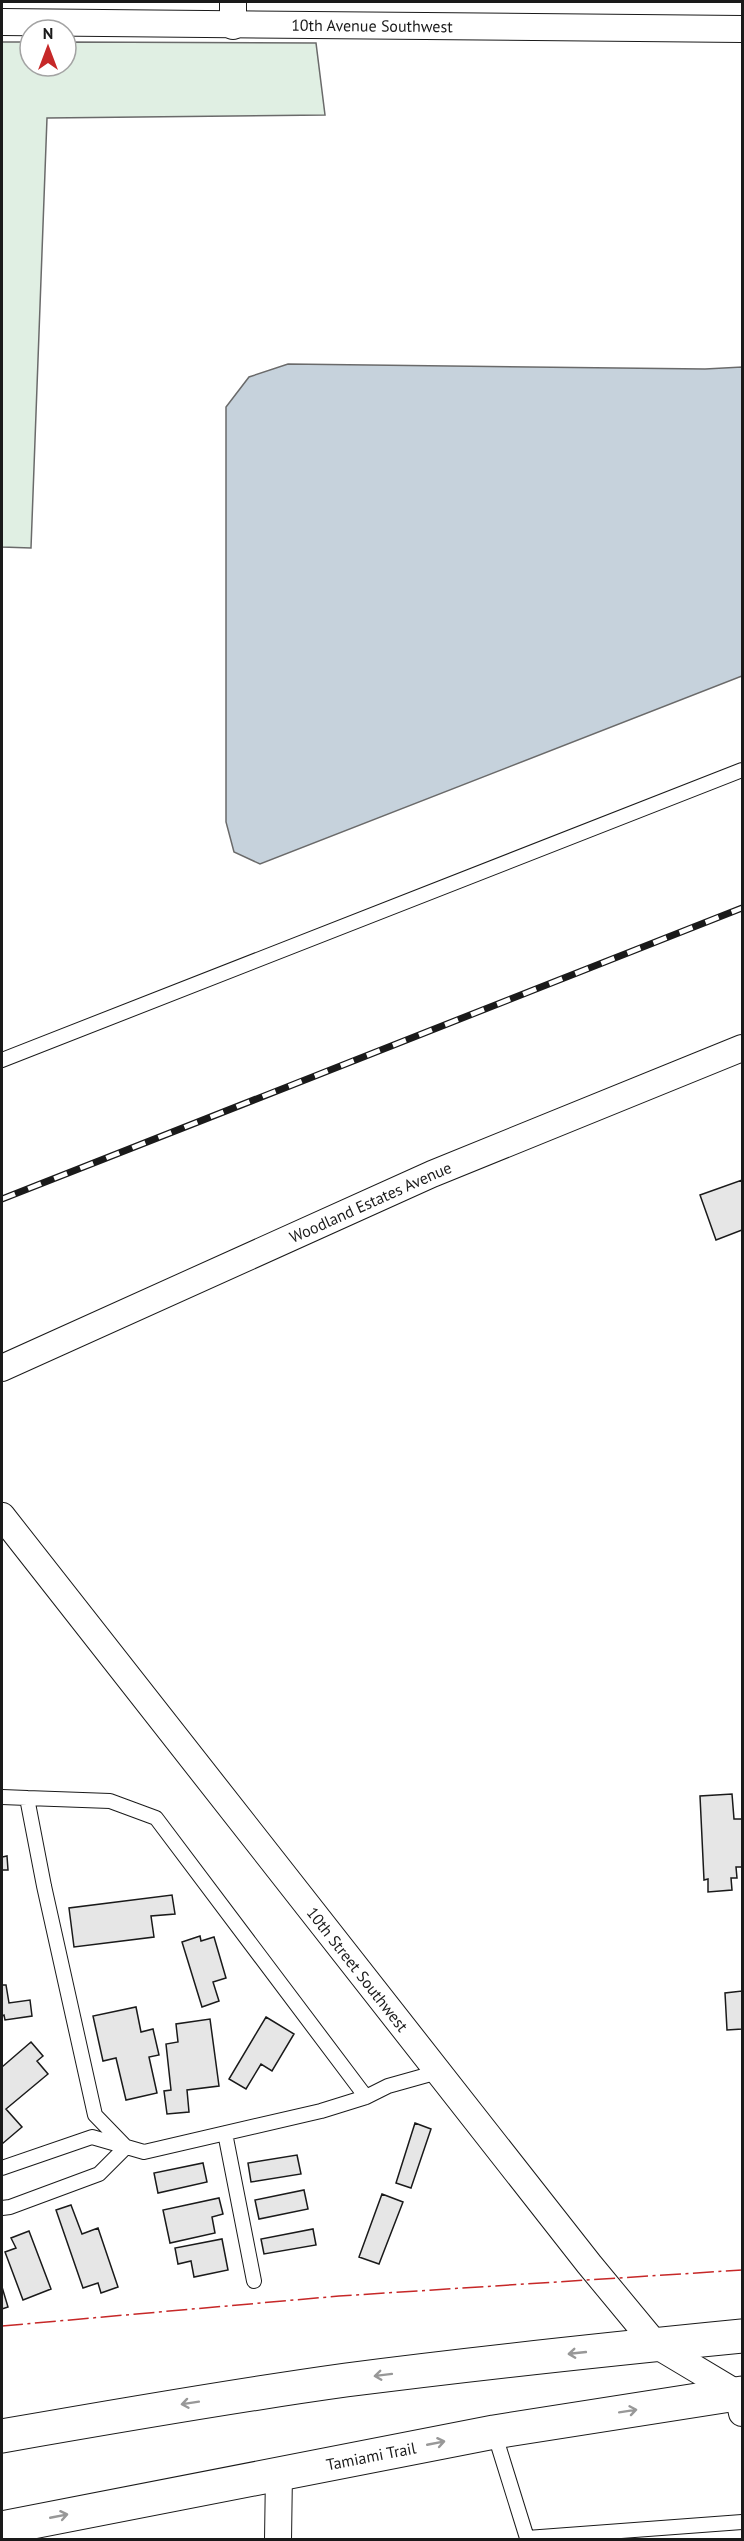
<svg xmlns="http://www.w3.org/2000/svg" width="744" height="2541" viewBox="0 0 744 2541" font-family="'PT Sans',sans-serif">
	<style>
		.green { fill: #e0efe3; stroke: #6a6a6a; stroke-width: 1.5 }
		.water { fill: #c6d2dc; stroke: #6a6a6a; stroke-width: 1.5 }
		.building { fill: #e6e6e6; stroke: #1a1a1a; stroke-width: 1.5 }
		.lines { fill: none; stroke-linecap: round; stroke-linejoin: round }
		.service-casing { stroke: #1a1a1a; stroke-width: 16 }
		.minor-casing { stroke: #1a1a1a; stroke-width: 28 }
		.primary-casing { stroke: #1a1a1a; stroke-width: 35 }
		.service { stroke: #fff; stroke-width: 14 }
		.minor { stroke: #fff; stroke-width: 26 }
		.primary { stroke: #fff; stroke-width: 33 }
		.rail-casing { stroke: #1a1a1a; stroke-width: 7 }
		.rail { stroke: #fff; stroke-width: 4.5; stroke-dasharray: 14; stroke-linecap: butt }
		.power { stroke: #c62828; stroke-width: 1.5; stroke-dasharray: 21 4.5 3 4.5; stroke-linecap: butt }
		.oneway { stroke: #989898 }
		.labels { text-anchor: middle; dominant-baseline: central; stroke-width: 4.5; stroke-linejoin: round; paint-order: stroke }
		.street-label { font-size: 16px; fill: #1a1a1a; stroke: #fff }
	</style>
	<rect width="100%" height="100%" fill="#fff"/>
	<path class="green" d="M2 42H30V66H66V42L316 43 325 115 47 118 31 548 2 547Z"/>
	<path class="water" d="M288 364 705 369 742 367V676L260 864 234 852 226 822V407L249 377Z"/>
	<path class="building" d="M742 1180V1230L716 1240 700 1195Z
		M732 1794 734 1819H742V1867H736L737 1878H731L732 1890 708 1892V1879L704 1880 700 1796Z
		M7 1856 8 1870H2V1857Z
		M172 1895 175 1914 151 1916 154 1937 74 1947 69 1908Z
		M200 1936 201 1941 214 1937 226 1978 213 1982 219 2001 202 2007 182 1942Z
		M2 1985H6L9 2003 30 2000 32 2016 5 2020 4 2015 2 2016Z
		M742 1991V2029L727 2030 725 1993Z
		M136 2007 141 2032 153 2029 159 2055 149 2057 157 2093 126 2100 116 2058 103 2061 93 2016Z
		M266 2017 294 2034 272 2071 261 2064 246 2089 229 2079Z
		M210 2019 219 2086 187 2090 189 2112 167 2114 164 2091 171 2090 166 2044 178 2042 176 2024Z
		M31 2042 43 2056 37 2061 48 2074 6 2109 22 2127 2 2144V2067Z
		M415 2123 431 2129 411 2188 396 2183Z
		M297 2155 301 2174 251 2182 248 2163Z
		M203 2163 207 2182 158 2193 154 2173Z
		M304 2190 308 2209 259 2219 255 2200Z
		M382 2194 403 2202 379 2264 359 2257Z
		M219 2198 223 2214 212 2217 215 2233 170 2243 163 2210Z
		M71 2205 82 2234 98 2228 118 2287 101 2293 98 2283 83 2288 56 2210Z
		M313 2229 316 2245 264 2254 261 2239Z
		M29 2231 51 2289 23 2300 5 2252 16 2248 11 2238Z
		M222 2239 228 2270 194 2277 191 2261 178 2264 175 2248Z
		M2 2287 8 2307 2 2309Z"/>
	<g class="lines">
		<defs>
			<path id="service" d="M2 1060 742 770
				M2 1797 27 1798 44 1886 95 2115 126 2147 99 2174 10 2207 2 2208
				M27 1798 110 1801 156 1818 366 2097
				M225 2133 254 2281
				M2 2168 92 2137 144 2152 321 2111 366 2097 388 2086 438 2072
				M494 2432 527 2538 742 2522"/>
			<g id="minor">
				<path id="s1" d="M2 22 742 29"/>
				<path d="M233 26V2"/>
				<path id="s2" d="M2 1368 432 1174 742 1048"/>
				<path id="s3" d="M2 1516 589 2264 656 2345 738 2394 742 2413"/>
				<path d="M278 2540 279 2472"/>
			</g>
			<g id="primary">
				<path d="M2 2436C116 2416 231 2396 346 2380 478 2363 610 2349 742 2336"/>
				<path id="s4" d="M2 2528 494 2432 742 2393"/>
			</g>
		</defs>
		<use href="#service" class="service-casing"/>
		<use href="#minor" class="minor-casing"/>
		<use href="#primary" class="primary-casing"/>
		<use href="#service" class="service"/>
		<use href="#minor" class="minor"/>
		<use href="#primary" class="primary"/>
		<defs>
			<path id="rail" d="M2 1199 742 908"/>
		</defs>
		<use href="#rail" class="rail-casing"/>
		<use href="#rail" class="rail"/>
		<path class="power" d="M2 2326 339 2296 742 2270"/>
	</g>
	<defs><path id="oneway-shaft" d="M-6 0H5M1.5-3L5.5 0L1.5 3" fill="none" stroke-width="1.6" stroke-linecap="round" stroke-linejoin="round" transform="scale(1.5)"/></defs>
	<g class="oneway">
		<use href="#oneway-shaft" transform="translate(577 2353) rotate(174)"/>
		<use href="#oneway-shaft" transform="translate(383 2375) rotate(173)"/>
		<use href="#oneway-shaft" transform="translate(190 2403) rotate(171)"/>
		<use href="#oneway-shaft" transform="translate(628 2411) rotate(-9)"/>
		<use href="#oneway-shaft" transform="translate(436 2443) rotate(-11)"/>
		<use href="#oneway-shaft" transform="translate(59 2516) rotate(-11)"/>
	</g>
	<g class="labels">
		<g class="street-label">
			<text stroke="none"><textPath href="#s1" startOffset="370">10th Avenue Southwest</textPath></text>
			<text stroke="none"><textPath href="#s2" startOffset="404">Woodland Estates Avenue</textPath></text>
			<text stroke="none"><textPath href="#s3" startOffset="576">10th Street Southwest</textPath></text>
			<text stroke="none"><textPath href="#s4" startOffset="376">Tamiami Trail</textPath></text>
		</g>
	</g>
	<rect width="744" height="2541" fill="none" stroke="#1a1a1a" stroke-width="6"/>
	<g transform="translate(48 48)"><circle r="28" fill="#ffffff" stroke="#a3a3a3" stroke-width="1.5"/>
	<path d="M0-4.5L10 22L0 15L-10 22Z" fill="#c62828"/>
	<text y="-9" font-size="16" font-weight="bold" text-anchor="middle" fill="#1a1a1a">N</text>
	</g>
</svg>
